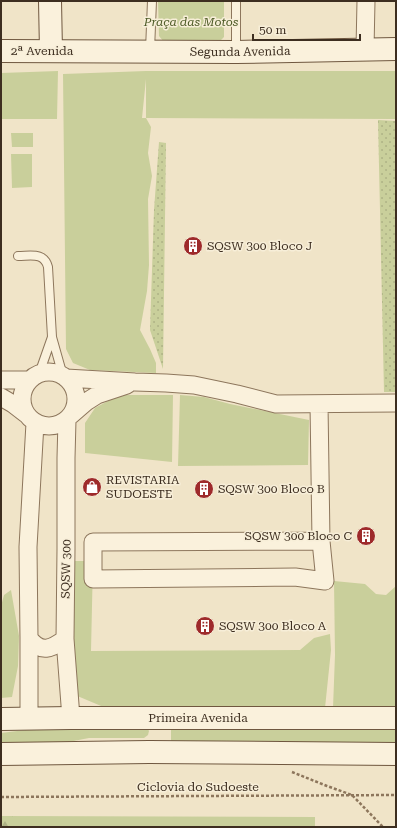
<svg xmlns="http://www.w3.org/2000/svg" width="397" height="828" viewBox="0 0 397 828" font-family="'Roboto Serif',serif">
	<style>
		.green { fill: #c9cf9b; fill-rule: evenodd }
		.forest { fill: url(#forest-firs) }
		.garden { fill: url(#garden-dots) }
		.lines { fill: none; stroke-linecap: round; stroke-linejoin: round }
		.lane-casing { stroke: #8d765c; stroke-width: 10 }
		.street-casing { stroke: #8d765c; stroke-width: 19 }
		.secondary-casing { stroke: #6f573f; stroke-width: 24 }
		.path { stroke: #8d765c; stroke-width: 2.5; stroke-dasharray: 3 2; stroke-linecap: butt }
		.lane { stroke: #faf1dc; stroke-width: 8 }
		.street { stroke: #faf1dc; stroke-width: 17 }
		.secondary { stroke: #faf1dc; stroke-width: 22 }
		.labels { text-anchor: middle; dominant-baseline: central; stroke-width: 3; stroke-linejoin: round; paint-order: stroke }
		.park-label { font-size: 12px; font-style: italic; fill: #4d5a26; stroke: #f7eed8 }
		.street-label { font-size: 12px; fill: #3d2e20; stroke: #f7eed8 }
		.poi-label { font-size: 12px; fill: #3d2e20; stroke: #f7eed8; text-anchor: start }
	</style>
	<defs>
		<pattern id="forest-firs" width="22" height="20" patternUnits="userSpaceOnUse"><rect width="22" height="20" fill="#c9cf9b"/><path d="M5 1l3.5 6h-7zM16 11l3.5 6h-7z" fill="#aeb285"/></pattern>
		<pattern id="garden-dots" width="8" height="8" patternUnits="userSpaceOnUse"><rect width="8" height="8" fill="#c9cf9b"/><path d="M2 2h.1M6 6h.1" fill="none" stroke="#aeb285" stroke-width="1.8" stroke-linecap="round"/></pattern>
	</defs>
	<rect width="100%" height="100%" fill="#f0e4c8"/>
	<path class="green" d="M158 1H224V37L218 43 164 42 159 36Z
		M58 71 57 119H1V73Z
		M146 71H396V119L146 118 151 127 148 153 152 176 148 199 149 265 147 291 140 330 150 349 156 363V373L90 370 73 363 66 349 63 74ZM146 78V118H142L146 79Z
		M11 133H33V147H12Z
		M11 154H32V187L12 188Z
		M119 395H173L172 462 85 453V423L95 408Z
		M180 395 204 397 230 404 309 420 308 465 178 466Z
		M74 561H93L91 651 300 650 314 638 330 634 331 650 325 708 113 711 75 695 74 651Z
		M334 581 365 584 376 594 386 595 396 586V708H333L335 655Z
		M11 590 19 636 18 666 12 697 1 698V606L4 595Z
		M49 727 148 729 149 731 148 735 144 738H89L63 743 1 745V733Z
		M171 727 396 728V746H171Z
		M1 816 315 817V827H1Z"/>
	<path class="forest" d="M1 816H13L12 827H1Z"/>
	<path class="garden" d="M378 120 396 121V392H384Z
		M159 142 166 143 163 369 150 330 154 210Z"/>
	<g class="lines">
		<defs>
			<path id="lane" d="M150 50 152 1
				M236 51V1
				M18 256C31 256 44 252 48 267L52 337 63 376
				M39 374 52 337"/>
			<path id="street" d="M365 49 366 1
				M22 399a27 27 0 1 1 54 0a27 27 0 1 1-54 0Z
				M66 378 135 382 166 383 194 385 237 394 276 404 396 403
				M1 380H30
				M1 397 13 404 26 414
				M319 404 321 541 325 581 295 577 93 579V542L321 541
				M71 415 86 402 97 395 127 385
				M67 420 66 458V549L65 639 71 718
				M29 638C41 654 51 649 65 639
				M29 719V638L28 547 35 423"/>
			<g id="secondary">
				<path d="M50 1 51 51"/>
				<path id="s1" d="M1 51 236 52 396 49"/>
				<path id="s2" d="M1 719 71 718H396"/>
				<path d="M1 754 149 752 396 754"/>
			</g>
		</defs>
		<use href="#lane" class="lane-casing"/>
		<use href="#street" class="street-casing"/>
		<use href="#secondary" class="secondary-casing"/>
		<path class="path" d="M292 772 327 786 352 795 383 827
			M1 797 396 795"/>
		<use href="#lane" class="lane"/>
		<use href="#street" class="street"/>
		<use href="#secondary" class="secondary"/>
	</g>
	<defs>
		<symbol id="building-disc" viewBox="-11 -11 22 22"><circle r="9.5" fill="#9e2a2b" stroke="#f7eed8"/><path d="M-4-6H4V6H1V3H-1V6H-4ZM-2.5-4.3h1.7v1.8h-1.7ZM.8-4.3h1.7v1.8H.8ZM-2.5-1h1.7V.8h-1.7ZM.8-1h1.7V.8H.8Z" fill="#fff"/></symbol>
		<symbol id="shop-disc" viewBox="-11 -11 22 22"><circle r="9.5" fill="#9e2a2b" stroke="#f7eed8"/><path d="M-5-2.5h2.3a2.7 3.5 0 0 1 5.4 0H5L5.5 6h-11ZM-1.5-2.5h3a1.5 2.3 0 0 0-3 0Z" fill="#fff"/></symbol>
	</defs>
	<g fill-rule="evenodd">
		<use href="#building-disc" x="182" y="235" width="22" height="22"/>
		<use href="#shop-disc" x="81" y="476" width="22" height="22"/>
		<use href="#building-disc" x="193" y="478" width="22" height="22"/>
		<use href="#building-disc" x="355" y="525" width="22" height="22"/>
		<use href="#building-disc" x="194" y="615" width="22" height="22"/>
	</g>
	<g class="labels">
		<g class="park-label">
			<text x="191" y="22">Praça das Motos</text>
		</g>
		<g class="street-label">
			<text x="42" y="51">2ª Avenida</text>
			<text stroke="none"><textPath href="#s1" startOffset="239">Segunda Avenida</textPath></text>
			<text transform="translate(66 569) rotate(-89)">SQSW 300</text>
			<text stroke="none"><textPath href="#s2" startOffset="197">Primeira Avenida</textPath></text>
			<text x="198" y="787">Ciclovia do Sudoeste</text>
		</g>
		<g class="poi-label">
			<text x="207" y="246">SQSW 300 Bloco J</text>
			<text x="106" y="480">REVISTARIA<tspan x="106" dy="14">SUDOESTE</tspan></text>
			<text x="218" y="489">SQSW 300 Bloco B</text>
			<text x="352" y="536" text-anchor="end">SQSW 300 Bloco C</text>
			<text x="219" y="626">SQSW 300 Bloco A</text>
		</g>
	</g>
	<rect width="397" height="828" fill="none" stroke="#3d2e20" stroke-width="4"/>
	<path d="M253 34v6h107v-6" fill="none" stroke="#3d2e20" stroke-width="2"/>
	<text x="259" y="34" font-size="12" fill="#3d2e20" stroke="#f7eed8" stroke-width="3" paint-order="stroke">50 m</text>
</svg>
